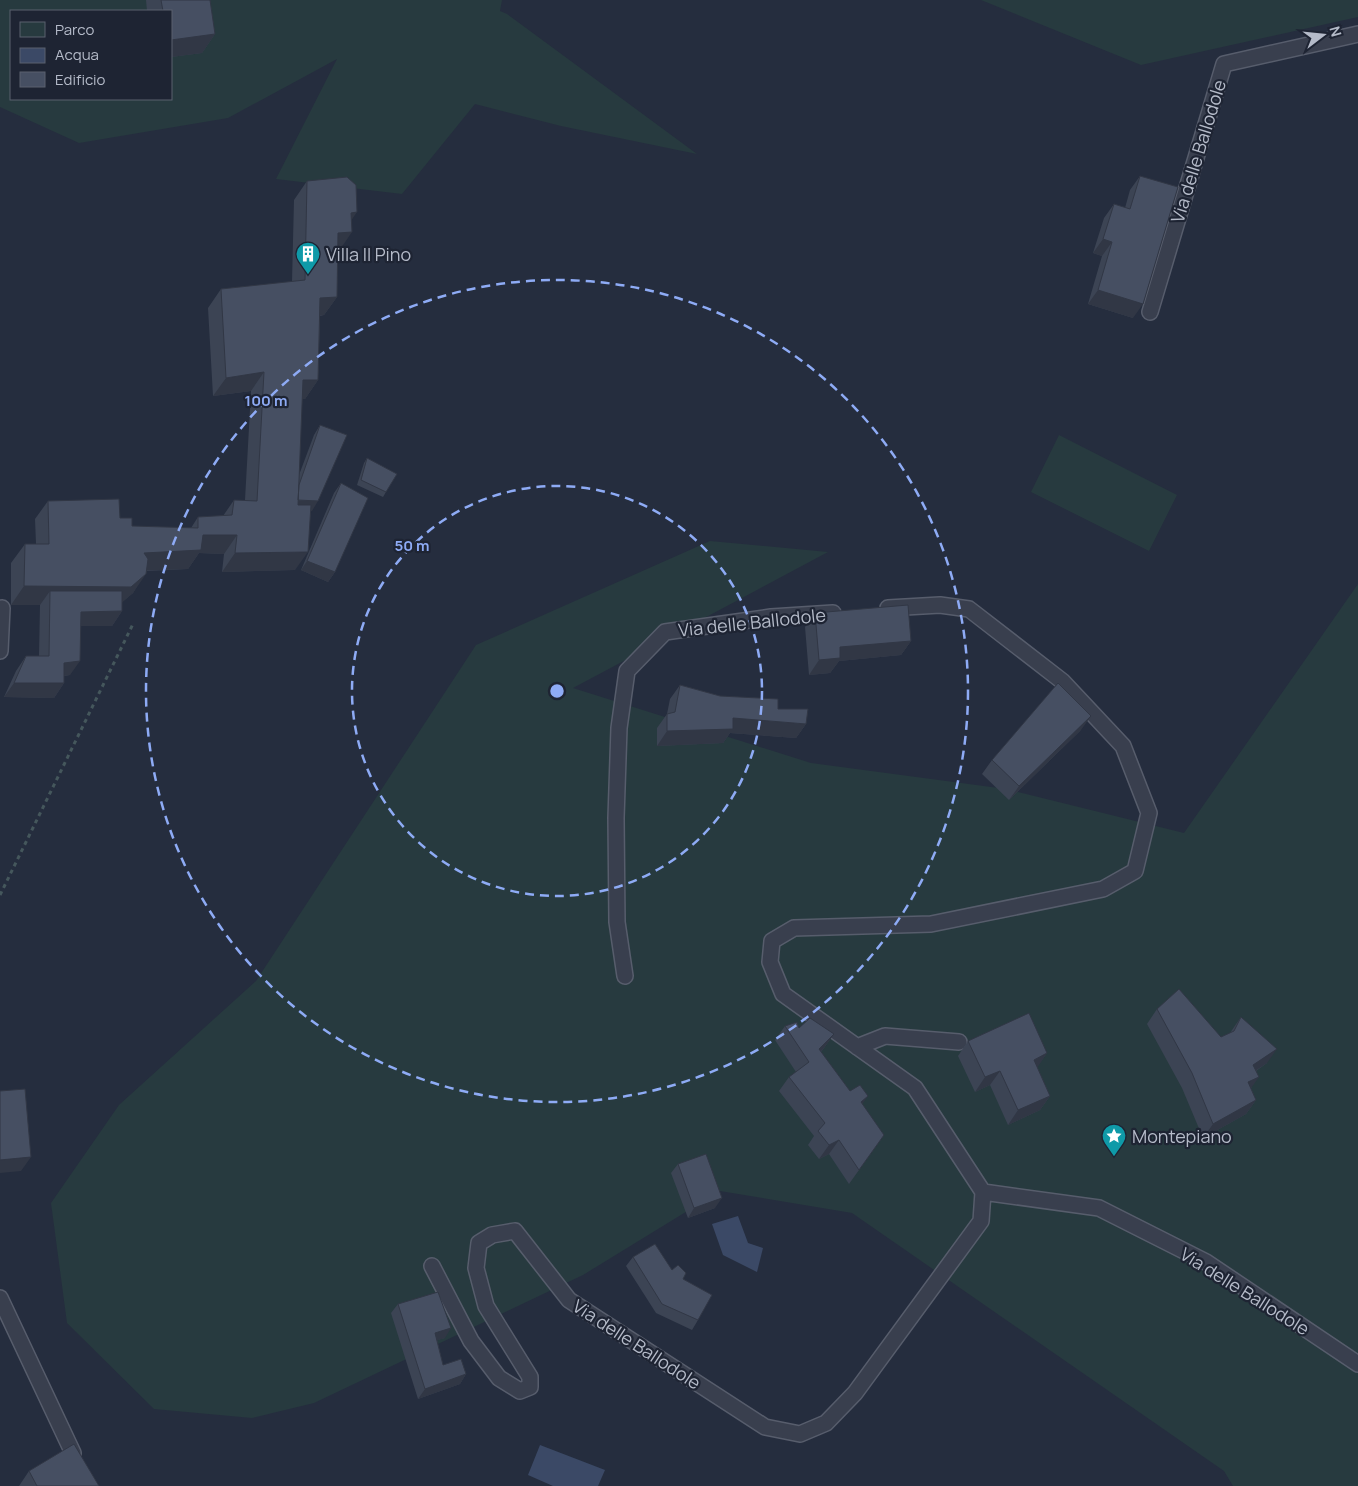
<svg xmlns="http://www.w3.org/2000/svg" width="1358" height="1486" viewBox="0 0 1358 1486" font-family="Manrope,sans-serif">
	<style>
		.green { fill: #273a3f; fill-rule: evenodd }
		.water { fill: #3b4966 }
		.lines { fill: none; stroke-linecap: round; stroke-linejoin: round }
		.service-casing { stroke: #575d6c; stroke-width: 18 }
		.path { stroke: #45575c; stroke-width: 3; stroke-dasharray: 4 4; stroke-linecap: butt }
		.service { stroke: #393f4e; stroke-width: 15 }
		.wall { fill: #3c4454 }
		.shaded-wall { fill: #313745 }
		.building { fill: #464f62; stroke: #313745 }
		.ring { fill: none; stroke: #8eabf5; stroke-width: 2.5; stroke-dasharray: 9 6 }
		.labels { text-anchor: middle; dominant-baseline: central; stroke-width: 4.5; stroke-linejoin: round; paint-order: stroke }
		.street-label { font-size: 18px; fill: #b5bbc9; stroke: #1e2433 }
		.poi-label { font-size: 18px; fill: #b5bbc9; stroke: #1e2433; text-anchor: start }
		.centre { fill: #8eabf5; stroke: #1e2433; stroke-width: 2.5 }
		.ring-label { font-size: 15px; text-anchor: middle; font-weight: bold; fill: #8eabf5; stroke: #1e2433; stroke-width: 4.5; stroke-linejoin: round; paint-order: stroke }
	</style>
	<rect width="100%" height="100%" fill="#252d3e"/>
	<path class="green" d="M0 0H502L500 11 507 14 697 154 561 126 475 104 402 194 276 179 337 59 228 118 79 143 0 107ZM11 11H171V99H11Z
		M981 0H1358V17L1141 65Z
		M1059 435 1177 495 1149 551 1031 492Z
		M710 541 828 552 573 688 811 763 1006 789 1184 833 1358 584V1486H1233L1224 1471 852 1213 720 1191 583 1275 314 1403 252 1418 154 1409 67 1323 51 1203 119 1105 256 981 476 645Z"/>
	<path class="water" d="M738 1216 748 1243 763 1248 757 1272 723 1255 712 1224Z
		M540 1445 605 1470 598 1486H553L528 1475Z"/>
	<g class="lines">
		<defs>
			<path id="service" d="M1150 312 1224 64 1358 34
				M0 651 2 608
				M625 976 617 922 616 818 619 728 627 671 665 632 771 617 833 613
				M857 1047 885 1036 959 1042
				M983 1192 1099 1208 1206 1262 1358 1364
				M432 1266 471 1341 499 1378 520 1391 530 1387V1377L486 1306 476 1268 479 1243 492 1235 515 1231 569 1300 765 1427 800 1434 826 1423 855 1393 981 1221 983 1192 915 1088 783 994 770 962 772 941 794 928 931 924 1103 889 1135 871 1149 813 1123 746 1062 681 969 609 940 605 888 608
				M0 1298 73 1453"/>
		</defs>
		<use href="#service" class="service-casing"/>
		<path class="path" d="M0 895 133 624"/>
		<use href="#service" class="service"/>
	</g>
	<path class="wall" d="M146 0H210L215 34 202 53 171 57V11H147Z
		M1140 176 1133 318 1088 304 1102 256 1093 253 1104 218 1114 204 1125 208 1130 190Z
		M307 181 351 220 339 251H337V297L324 315 320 316 318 380 305 399H302L299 475 314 435 320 425 312 511H310L295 570 222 572 224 554 199 553 188 569 146 571 133 593 122 602V611L112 626H80L70 675 64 676V683L54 698 4 697 16 671 26 656H39L40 605H11V563L25 544H36L35 519 48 501 120 518 132 526 191 528 198 517 223 516 234 500H245L251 391 213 396 208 308 221 289 292 282 294 200Z
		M367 458 386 492 383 497 357 485 364 463Z
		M341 483 335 572 328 582 301 570 334 493Z
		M815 613 911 641 901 655 839 661 830 673 809 675 805 627Z
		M680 685 720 696 778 709 806 724 796 738 730 733 723 743 657 746V728L667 714 670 699Z
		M1081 730 1009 800 982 774 992 760Z
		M1157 1009 1221 1037 1230 1033 1241 1017 1267 1063 1256 1071 1251 1089 1256 1100 1246 1114 1203 1138 1182 1088 1147 1024Z
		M785 1026 799 1028 834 1034 824 1048 821 1052 850 1091 862 1105 884 1135 849 1184 829 1154 819 1159 808 1145 814 1136 779 1091 789 1077 796 1072 775 1040Z
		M968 1041 1047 1053 1037 1067 1050 1096 1040 1110 1008 1125 990 1085 975 1092 958 1056Z
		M678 1164 715 1208 688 1218 671 1173Z
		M633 1257 672 1270 683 1279 698 1320 692 1330 656 1313 626 1266Z
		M398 1304 445 1338 437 1340 443 1365 466 1374 460 1384 418 1399 391 1313Z
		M29 1471 99 1486H19Z"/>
	<path class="shaded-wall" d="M215 34 202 53 171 57V40Z
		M357 212 344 231 351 213Z
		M352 232 339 251 325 252 338 233Z
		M1103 239 1112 242 1102 256 1093 253Z
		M1098 290 1143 304 1133 318 1088 304Z
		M337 297 324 315 307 317 320 298Z
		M264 372 251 391 213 396 226 378Z
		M303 380H318L305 399H290Z
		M292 500 318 501 312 511 285 510Z
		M203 535H237L224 554 199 553 188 569 131 571 144 553Z
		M308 552 295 570 222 572 235 553Z
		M307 561 335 572 328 582 301 570Z
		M146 574 133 593 118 606 50 591 40 605H11L24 586Z
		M122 611 112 626H71L81 612Z
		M911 641 901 655 839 661 830 673 809 675 819 660 840 647Z
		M80 661 70 675 54 677 64 663Z
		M14 683H64L54 698 4 697Z
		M1091 716 1081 730 1009 800 1019 786Z
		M733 718 806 724 796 738 730 733 723 743 657 746 667 731Z
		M834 1034 824 1048 809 1064 819 1049Z
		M1277 1049 1267 1063 1243 1079 1253 1065Z
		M1047 1053 1037 1068 1034 1060Z
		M1000 1071 990 1085 975 1092 985 1077Z
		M1259 1077 1249 1091 1248 1082Z
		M868 1096 858 1110 861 1102Z
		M1050 1096 1040 1110 1008 1125 1018 1110Z
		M1256 1100 1246 1114 1203 1138 1213 1124Z
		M839 1140 829 1154 819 1159 829 1145Z
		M31 1157 21 1171 0 1173V1160Z
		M722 1198 715 1208 688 1218 694 1208Z
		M451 1328 445 1338 428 1343 435 1333Z
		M466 1374 460 1384 418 1399 425 1389Z"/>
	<path class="building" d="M161 0H210L215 34 171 40V11H163Z
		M1140 176 1178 187 1143 304 1098 290 1112 242 1103 239 1114 204 1130 209Z
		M347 177 356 185 357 212 351 213 352 232 338 233 337 297 320 298 318 380H303L298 505H311L308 552 235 553 237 535H203L201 550 144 553 148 559 146 574 131 587 24 586 25 544H49L48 501 119 499 120 518H132V526L198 528V517L232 515 234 500 257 501 264 372 226 378 221 289 305 280 307 181Z
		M320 425 347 435 318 501 298 500 299 485Z
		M367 458 397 474 386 492 361 480Z
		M341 483 368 498 335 572 307 561Z
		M50 591H122V611L81 612 80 661 64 663V683H14L26 656H49Z
		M908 605 911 641 840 647V658L819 660 815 613Z
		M1058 683 1091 716 1019 786 992 760Z
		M680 685 720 696 778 699V709H808L806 724 733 718V729L667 731V714L675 712Z
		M1179 989 1221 1037 1234 1031 1241 1017 1277 1049 1253 1065 1259 1077 1248 1082 1256 1100 1213 1124 1192 1073 1157 1009Z
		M1029 1013 1047 1053 1034 1060 1050 1096 1018 1110 1000 1071 985 1077 968 1041Z
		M810 1018 834 1034 819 1049 850 1091 860 1085 868 1096 861 1102 884 1135 859 1170 839 1140 829 1145 818 1131 825 1123 789 1077 809 1062 785 1026 797 1022 799 1028Z
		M25 1089 31 1157 0 1160V1091Z
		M706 1154 722 1198 694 1208 678 1164Z
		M655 1244 672 1270 678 1265 686 1273 683 1279 712 1295 698 1320 662 1304 633 1257Z
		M438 1292 451 1328 435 1333 443 1365 461 1359 466 1374 425 1389 398 1304Z
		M74 1444 99 1486H37L29 1471Z"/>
	<g class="ring">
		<circle cx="557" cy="691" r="205"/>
		<circle cx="557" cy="691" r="411"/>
	</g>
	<defs>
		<symbol id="building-pin" viewBox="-11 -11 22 30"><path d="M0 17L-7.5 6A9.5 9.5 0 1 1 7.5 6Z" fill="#0f9aa8" stroke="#1e2433"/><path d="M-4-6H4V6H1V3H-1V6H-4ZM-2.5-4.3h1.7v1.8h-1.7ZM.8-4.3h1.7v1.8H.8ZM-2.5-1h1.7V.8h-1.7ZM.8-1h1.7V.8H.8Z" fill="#fff"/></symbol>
		<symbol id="sight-pin" viewBox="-11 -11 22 30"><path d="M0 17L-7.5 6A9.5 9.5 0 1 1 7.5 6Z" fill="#0f9aa8" stroke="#1e2433"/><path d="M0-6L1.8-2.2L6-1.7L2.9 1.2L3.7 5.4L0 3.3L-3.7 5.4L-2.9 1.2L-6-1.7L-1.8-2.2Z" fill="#fff"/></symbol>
	</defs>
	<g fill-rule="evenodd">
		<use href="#building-pin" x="294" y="240" width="28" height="38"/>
		<use href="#sight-pin" x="1100" y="1122" width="28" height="38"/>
	</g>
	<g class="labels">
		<g class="street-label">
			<text transform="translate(1198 151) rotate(-73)">Via delle Ballodole</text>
			<text transform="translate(752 622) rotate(-6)">Via delle Ballodole</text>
			<text transform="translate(1245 1291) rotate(32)">Via delle Ballodole</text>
			<text transform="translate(637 1344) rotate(33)">Via delle Ballodole</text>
		</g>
		<g class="poi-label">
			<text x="326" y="254">Villa Il Pino</text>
			<text x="1132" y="1136">Montepiano</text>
		</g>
	</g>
	<circle cx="557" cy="691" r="8" class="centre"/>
	<g class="ring-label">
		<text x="266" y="406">100 m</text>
		<text x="412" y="551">50 m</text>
	</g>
	<rect x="10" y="10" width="162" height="90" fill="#1e2433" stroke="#5a606f"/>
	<rect x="20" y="22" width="25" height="15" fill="#273a3f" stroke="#5a606f"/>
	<text x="55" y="35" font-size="15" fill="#b5bbc9">Parco</text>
	<rect x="20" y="48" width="25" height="15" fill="#3b4966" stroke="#5a606f"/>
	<text x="55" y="60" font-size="15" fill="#b5bbc9">Acqua</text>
	<rect x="20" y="72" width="25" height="15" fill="#464f62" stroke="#5a606f"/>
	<text x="55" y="85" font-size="15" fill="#b5bbc9">Edificio</text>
	<g transform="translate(1323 35) rotate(74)" stroke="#1e2433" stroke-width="4" paint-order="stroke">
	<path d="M0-4L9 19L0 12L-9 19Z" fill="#b5bbc9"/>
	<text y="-8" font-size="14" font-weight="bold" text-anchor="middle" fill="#b5bbc9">N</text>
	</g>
</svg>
